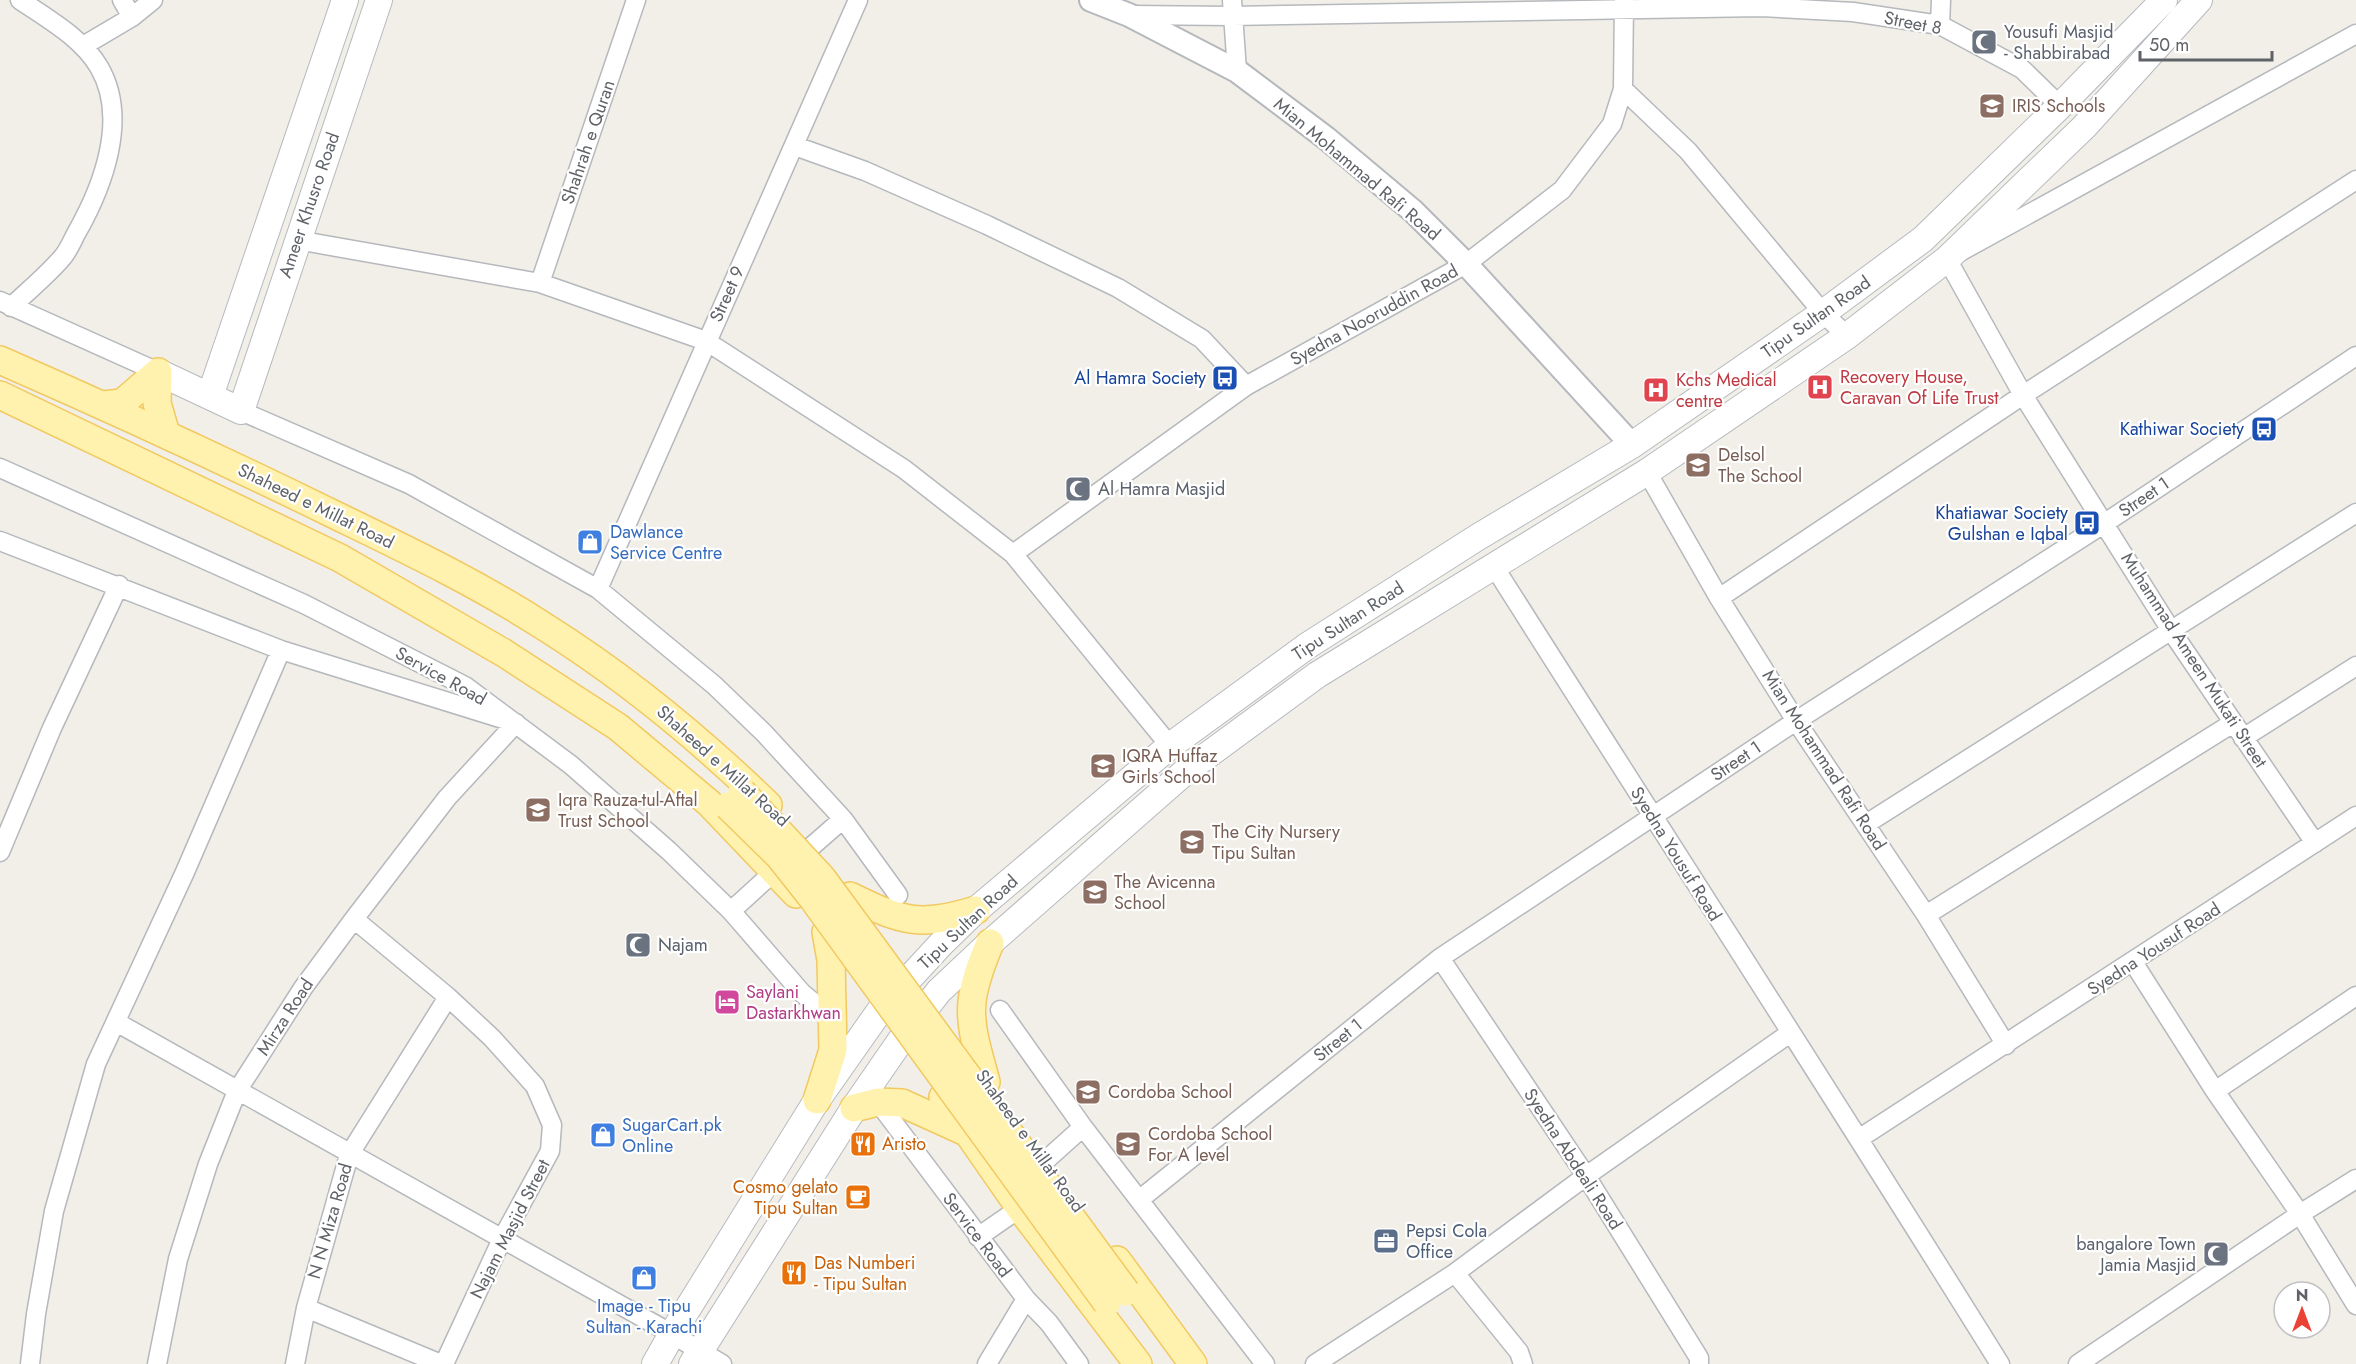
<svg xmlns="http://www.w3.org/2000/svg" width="2356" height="1364" viewBox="0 0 2356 1364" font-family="Jost,sans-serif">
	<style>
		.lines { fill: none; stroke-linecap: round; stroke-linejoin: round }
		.minor-casing { stroke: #b5b8bc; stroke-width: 21 }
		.tertiary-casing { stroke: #b5b8bc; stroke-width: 26 }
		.secondary-casing { stroke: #b6babf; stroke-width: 28 }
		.primary-casing { stroke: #f2c960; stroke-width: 30 }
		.minor { stroke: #fff; stroke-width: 18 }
		.tertiary { stroke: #fff; stroke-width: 22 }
		.secondary { stroke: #fff; stroke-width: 26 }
		.primary { stroke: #fff2af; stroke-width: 27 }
		.primary-bridge-casing { stroke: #f2c960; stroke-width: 30; stroke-linecap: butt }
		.primary-bridge { stroke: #fff2af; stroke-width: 27 }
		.labels { text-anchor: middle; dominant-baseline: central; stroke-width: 4.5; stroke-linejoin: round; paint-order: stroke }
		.street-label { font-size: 18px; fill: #5f6368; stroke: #fff }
		.worship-label { font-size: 18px; fill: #5b616d; stroke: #fff; text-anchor: start }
		.education-label { font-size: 18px; fill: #785e54; stroke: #fff; text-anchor: start }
		.health-label { font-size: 18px; fill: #be3a42; stroke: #fff; text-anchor: start }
		.transit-label { font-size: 18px; fill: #164399; stroke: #fff; text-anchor: end }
		.shop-label { font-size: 18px; fill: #366cbe; stroke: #fff; text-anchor: start }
		.hotel-label { font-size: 18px; fill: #b23c85; stroke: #fff; text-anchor: start }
		.food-label { font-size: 18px; fill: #c56008; stroke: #fff; text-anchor: start }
		.service-label { font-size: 18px; fill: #4e5e75; stroke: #fff; text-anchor: start }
	</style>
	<rect width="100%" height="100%" fill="#f1efe8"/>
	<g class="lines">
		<defs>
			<path id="minor" d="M122 0 132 17
				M1232 0 1237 71
				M1129 15 1232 16 1761 7 1853 12 1940 25 2022 69 2060 106
				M1940 25 1941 0
				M83 46 132 17 153 0
				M1623 89 1688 151 1823 313 1847 336
				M795 146 865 171 987 225 1118 288 1202 339 1246 386
				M297 240 540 283 706 341 904 469 1013 554 1170 746
				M540 283 636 0
				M0 301 158 372
				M11 307C28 291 46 276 61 259 68 252 72 241 77 232 103 186 129 118 99 67 82 38 48 19 20 0
				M241 411 409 484 598 589 714 685 764 733 843 819 898 895
				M0 468 304 604 465 686 571 765 669 851 731 911 802 993 833 1019
				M1647 472 1719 598 1796 721 1926 915 2006 1045
				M0 541 281 650 516 723 447 798 354 919 303 988 237 1091 208 1164 178 1259 157 1364
				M1013 554 1246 386 1466 264 1562 190 1612 124 1623 89 1624 0
				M1495 568C1663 833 1834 1097 2000 1364
				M598 589 858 0
				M1719 598 2023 395 2356 180
				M2243 738 2356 666
				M1866 824 2356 513
				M2315 843 2172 632 2023 395 1947 259 2356 34
				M811 847 843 819
				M0 852 52 728 119 585
				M731 911 775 871
				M1926 915 2233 723
				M354 919 448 997 492 1038 535 1086 552 1125 550 1151 502 1239 444 1364
				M1440 958 1586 1176 1699 1358V1364
				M2133 962 2215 1091 2300 1214 2356 1305
				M1000 1010 1083 1127 1265 1364
				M116 1022 672 1334 722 1364
				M2215 1091 2356 996
				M878 1102 1026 1299 1049 1323 1079 1364
				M1860 1138 2356 816
				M1045 1161 1083 1127
				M1139 1200 1440 958 1796 721 2105 523 2356 356
				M978 1237 1020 1208
				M1455 1273 1519 1352 1523 1364
				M306 1308 441 1364
				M30 1364 36 1314 54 1211 96 1064 185 872 281 650
				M295 1364 306 1308 349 1155 448 997
				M987 1364 1026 1299
				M1315 1364 1455 1273 1586 1176 1790 1033
				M2078 1364 2300 1214 2356 1179"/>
			<path id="tertiary" d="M1091 0 1129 15 1237 71 1326 138 1413 211 1466 264 1632 445"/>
			<path id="secondary" d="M158 372 241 411 379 0
				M210 396 345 0
				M655 1364 672 1334 817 1100 881 1009 941 944 976 910 1170 746 1307 646 1478 537 1632 445 1823 313 1923 239 2060 106 2164 0
				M692 1364 854 1108 903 1037 939 991 990 943 1186 771 1317 675 1647 472 1847 336 1947 259 2084 127 2199 0"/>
			<path id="primary" d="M0 360C112 409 223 460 333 514 405 549 477 583 545 627 626 678 699 738 768 805
				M158 372 157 403 166 434
				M0 395 340 558 504 653 618 727 709 803 796 894
				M103 405 122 403 158 372
				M850 896C903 922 919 927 976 910
				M986 1082C980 1058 969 1028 972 1002 974 982 982 962 990 943
				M943 1097 1020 1208 1138 1364
				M817 1100 833 1050 831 960 826 932
				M854 1108 878 1102 902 1103 966 1132
				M1117 1260 1193 1364"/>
		</defs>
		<use href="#minor" class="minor-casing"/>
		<use href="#tertiary" class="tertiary-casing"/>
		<use href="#secondary" class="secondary-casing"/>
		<use href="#primary" class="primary-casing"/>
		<use href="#minor" class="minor"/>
		<use href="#tertiary" class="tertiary"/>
		<use href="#secondary" class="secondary"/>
		<use href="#primary" class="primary"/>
		<defs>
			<path id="primary-bridge" d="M742 792 822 878 1126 1292
				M728 806 779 856 813 899 1107 1303"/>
		</defs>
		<use href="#primary-bridge" class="primary-bridge-casing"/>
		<use href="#primary-bridge" class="primary-bridge"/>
	</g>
	<defs>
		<symbol id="mosque-square" viewBox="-11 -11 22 22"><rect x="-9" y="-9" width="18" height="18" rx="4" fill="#6b7280" stroke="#fff"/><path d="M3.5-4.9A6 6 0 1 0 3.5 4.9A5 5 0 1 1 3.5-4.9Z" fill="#fff"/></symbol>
		<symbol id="school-square" viewBox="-11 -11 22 22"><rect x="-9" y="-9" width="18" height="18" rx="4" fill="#8d6e63" stroke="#fff"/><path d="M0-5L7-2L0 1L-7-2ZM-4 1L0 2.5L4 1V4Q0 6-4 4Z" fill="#fff"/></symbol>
		<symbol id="bus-square" viewBox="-11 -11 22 22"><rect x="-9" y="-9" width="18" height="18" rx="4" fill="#1a4fb4" stroke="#fff"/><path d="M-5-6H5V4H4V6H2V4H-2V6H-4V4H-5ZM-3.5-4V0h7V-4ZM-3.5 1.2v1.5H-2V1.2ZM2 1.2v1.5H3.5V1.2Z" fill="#fff"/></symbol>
		<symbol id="hospital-square" viewBox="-11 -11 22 22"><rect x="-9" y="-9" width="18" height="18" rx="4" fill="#e0444e" stroke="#fff"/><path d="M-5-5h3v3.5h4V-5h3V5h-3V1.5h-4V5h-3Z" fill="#fff"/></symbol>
		<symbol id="shop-square" viewBox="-11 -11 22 22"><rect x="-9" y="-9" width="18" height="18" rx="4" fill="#3f7fe0" stroke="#fff"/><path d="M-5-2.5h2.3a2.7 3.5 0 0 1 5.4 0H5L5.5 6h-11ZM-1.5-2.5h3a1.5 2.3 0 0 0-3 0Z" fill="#fff"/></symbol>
		<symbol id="hotel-square" viewBox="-11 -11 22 22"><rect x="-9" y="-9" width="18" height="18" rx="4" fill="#d1479c" stroke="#fff"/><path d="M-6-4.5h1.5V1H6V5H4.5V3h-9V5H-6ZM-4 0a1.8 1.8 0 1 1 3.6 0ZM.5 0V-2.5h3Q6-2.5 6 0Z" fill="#fff"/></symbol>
		<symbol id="restaurant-square" viewBox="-11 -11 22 22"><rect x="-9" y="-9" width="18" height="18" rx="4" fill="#e8710a" stroke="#fff"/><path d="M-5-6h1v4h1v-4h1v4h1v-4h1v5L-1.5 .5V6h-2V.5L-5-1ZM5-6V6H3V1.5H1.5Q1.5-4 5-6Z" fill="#fff"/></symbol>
		<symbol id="cafe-square" viewBox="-11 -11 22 22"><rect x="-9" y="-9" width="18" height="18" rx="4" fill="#e8710a" stroke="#fff"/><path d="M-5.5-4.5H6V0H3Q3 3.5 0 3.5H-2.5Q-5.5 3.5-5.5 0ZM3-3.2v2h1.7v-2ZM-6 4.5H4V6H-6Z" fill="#fff"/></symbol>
		<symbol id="office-square" viewBox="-11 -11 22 22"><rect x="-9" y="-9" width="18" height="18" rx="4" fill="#5c6f8a" stroke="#fff"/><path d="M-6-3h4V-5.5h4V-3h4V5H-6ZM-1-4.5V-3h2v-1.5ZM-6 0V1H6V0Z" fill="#fff"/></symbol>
	</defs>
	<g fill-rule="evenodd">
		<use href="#mosque-square" x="1969" y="27" width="30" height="30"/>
		<use href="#school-square" x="1977" y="91" width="30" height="30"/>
		<use href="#bus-square" x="1210" y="363" width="30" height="30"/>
		<use href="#hospital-square" x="1805" y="372" width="30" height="30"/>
		<use href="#hospital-square" x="1641" y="375" width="30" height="30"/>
		<use href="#bus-square" x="2249" y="414" width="30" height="30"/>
		<use href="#school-square" x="1683" y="450" width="30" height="30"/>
		<use href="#mosque-square" x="1063" y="474" width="30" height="30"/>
		<use href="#bus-square" x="2072" y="508" width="30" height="30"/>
		<use href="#shop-square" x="575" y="527" width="30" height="30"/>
		<use href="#school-square" x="1088" y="751" width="30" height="30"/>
		<use href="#school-square" x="523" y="795" width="30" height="30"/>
		<use href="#school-square" x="1177" y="827" width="30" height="30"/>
		<use href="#school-square" x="1080" y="877" width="30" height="30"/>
		<use href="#mosque-square" x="623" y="930" width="30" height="30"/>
		<use href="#hotel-square" x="712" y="987" width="30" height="30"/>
		<use href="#school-square" x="1073" y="1077" width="30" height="30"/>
		<use href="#shop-square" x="588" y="1120" width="30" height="30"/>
		<use href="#restaurant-square" x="848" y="1129" width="30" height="30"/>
		<use href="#school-square" x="1113" y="1129" width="30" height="30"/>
		<use href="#cafe-square" x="843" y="1182" width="30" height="30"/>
		<use href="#office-square" x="1371" y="1226" width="30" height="30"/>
		<use href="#mosque-square" x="2201" y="1239" width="30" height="30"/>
		<use href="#restaurant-square" x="779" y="1258" width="30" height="30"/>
		<use href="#shop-square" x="629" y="1263" width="30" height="30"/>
	</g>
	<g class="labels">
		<g class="street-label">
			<text transform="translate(1913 23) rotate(11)">Street 8</text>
			<text transform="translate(588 142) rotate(-71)">Shahrah e Quran</text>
			<text transform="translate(1357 169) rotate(40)">Mian Mohammad Rafi Road</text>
			<text transform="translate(309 205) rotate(-71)">Ameer Khusro Road</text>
			<text transform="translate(727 294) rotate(-66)">Street 9</text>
			<text transform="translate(1374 315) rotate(-29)">Syedna Nooruddin Road</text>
			<text transform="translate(1816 317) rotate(-35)">Tipu Sultan Road</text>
			<text transform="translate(2144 497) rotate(-34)">Street 1</text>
			<text transform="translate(316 506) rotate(26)">Shaheed e Millat Road</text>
			<text transform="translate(1348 621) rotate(-33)">Tipu Sultan Road</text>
			<text transform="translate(2194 660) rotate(57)">Muhammad Ameen Mukati Street</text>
			<text transform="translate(441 676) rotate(29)">Service Road</text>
			<text transform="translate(1824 760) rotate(57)">Mian Mohammad Rafi Road</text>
			<text transform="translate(1736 761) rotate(-34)">Street 1</text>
			<text transform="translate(723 766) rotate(42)">Shaheed e Millat Road</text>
			<text transform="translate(1676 854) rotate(58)">Syedna Yousuf Road</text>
			<text transform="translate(968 922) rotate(-43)">Tipu Sultan Road</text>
			<text transform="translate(2154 949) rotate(-33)">Syedna Yousuf Road</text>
			<text transform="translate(285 1017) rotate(-57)">Mirza Road</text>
			<text transform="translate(1338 1040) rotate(-39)">Street 1</text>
			<text transform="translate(1030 1141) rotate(54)">Shaheed e Millat Road</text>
			<text transform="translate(1573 1159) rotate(57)">Syedna Abdeali Road</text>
			<text transform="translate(330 1221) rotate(-74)">N N Miza Road</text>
			<text transform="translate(510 1229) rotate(-63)">Najam Masjid Street</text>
			<text transform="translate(977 1235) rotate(53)">Service Road</text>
		</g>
		<g class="worship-label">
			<text x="2004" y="32">Yousufi Masjid<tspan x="2004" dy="21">- Shabbirabad</tspan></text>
			<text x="1098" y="489">Al Hamra Masjid</text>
			<text x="658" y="945">Najam</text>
			<text x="2196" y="1244" text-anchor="end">bangalore Town<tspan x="2196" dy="21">Jamia Masjid</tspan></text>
		</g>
		<g class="education-label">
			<text x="2012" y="106">IRIS Schools</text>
			<text x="1718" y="455">Delsol<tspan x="1718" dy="21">The School</tspan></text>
			<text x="1122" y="756">IQRA Huffaz<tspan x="1122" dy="21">Girls School</tspan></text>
			<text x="558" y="800">Iqra Rauza-tul-Aftal<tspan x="558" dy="21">Trust School</tspan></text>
			<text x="1212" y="832">The City Nursery<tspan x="1212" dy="21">Tipu Sultan</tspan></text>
			<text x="1114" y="882">The Avicenna<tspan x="1114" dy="21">School</tspan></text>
			<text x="1108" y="1092">Cordoba School</text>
			<text x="1148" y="1134">Cordoba School<tspan x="1148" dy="21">For A level</tspan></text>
		</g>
		<g class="health-label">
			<text x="1840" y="377">Recovery House,<tspan x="1840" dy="21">Caravan Of Life Trust</tspan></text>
			<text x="1676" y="380">Kchs Medical<tspan x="1676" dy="21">centre</tspan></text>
		</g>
		<g class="transit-label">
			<text x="1206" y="378">Al Hamra Society</text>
			<text x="2244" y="429">Kathiwar Society</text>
			<text x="2068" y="513">Khatiawar Society<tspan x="2068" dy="21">Gulshan e Iqbal</tspan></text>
		</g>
		<g class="shop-label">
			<text x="610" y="532">Dawlance<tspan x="610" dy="21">Service Centre</tspan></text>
			<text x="622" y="1125">SugarCart.pk<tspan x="622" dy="21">Online</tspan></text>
			<text x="644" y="1306" text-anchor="middle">Image - Tipu<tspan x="644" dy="21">Sultan - Karachi</tspan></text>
		</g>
		<g class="hotel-label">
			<text x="746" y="992">Saylani<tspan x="746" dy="21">Dastarkhwan</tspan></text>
		</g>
		<g class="food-label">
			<text x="882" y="1144">Aristo</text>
			<text x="838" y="1187" text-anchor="end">Cosmo gelato<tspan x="838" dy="21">Tipu Sultan</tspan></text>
			<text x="814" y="1263">Das Numberi<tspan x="814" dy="21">- Tipu Sultan</tspan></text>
		</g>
		<g class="service-label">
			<text x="1406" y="1231">Pepsi Cola<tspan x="1406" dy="21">Office</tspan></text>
		</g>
	</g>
	<g transform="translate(2302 1310)"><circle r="28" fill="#ffffff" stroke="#bfc1c3" stroke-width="1.5"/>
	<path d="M0-4.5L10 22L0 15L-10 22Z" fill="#ea4335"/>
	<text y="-9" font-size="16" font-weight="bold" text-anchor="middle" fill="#5f6368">N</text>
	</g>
	<path d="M2140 51v9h132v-9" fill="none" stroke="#5f6368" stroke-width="3"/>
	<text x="2149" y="51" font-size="18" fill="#5f6368" stroke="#ffffff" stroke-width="4.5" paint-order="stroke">50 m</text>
</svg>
